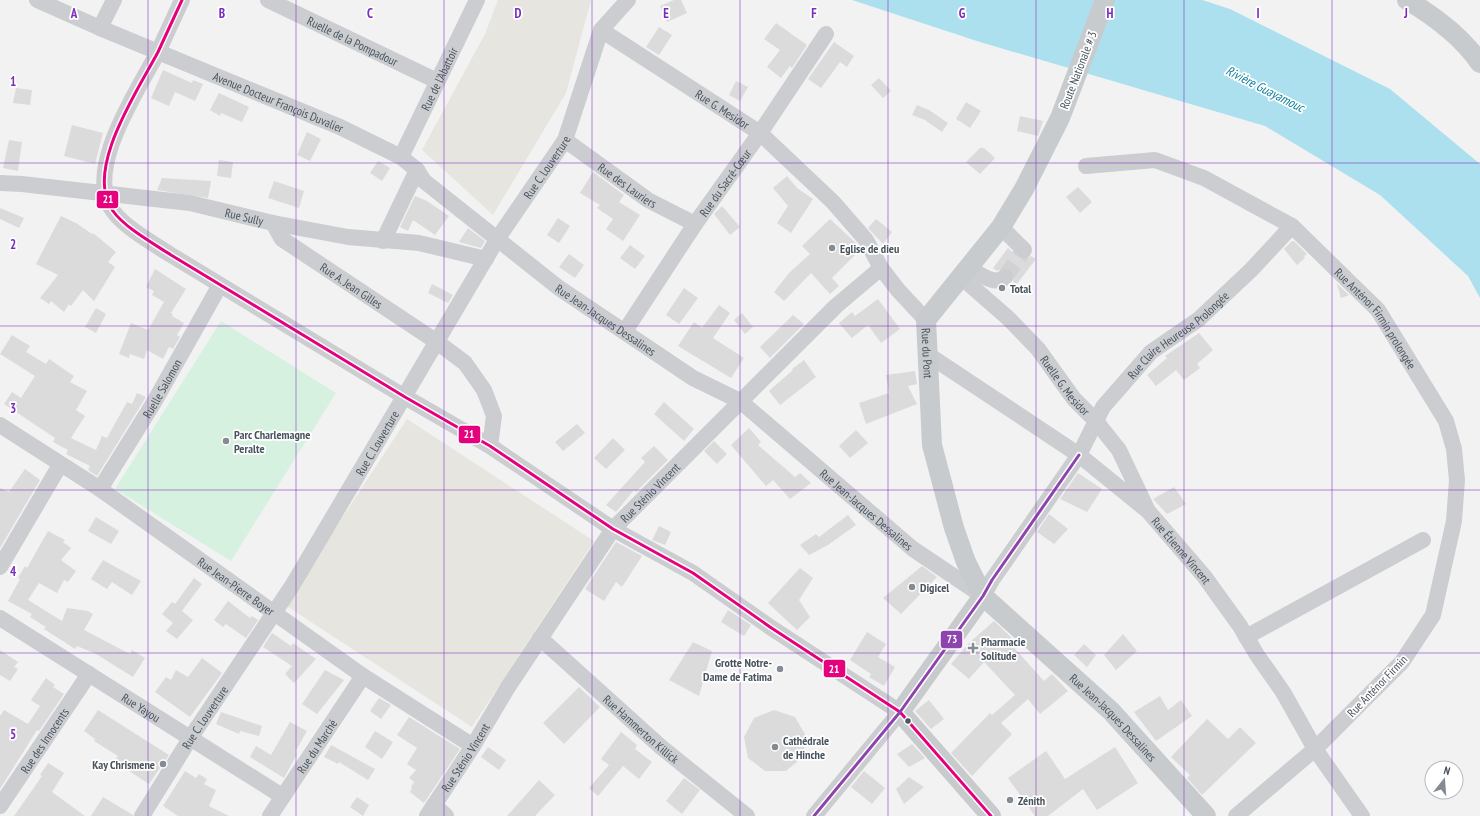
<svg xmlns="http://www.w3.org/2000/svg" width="1480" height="816" viewBox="0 0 1480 816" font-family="'PT Sans Narrow',sans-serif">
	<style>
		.commercial { fill: #e6e5e0 }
		.green { fill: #d6f1e0 }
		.water { fill: #ace0ee }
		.building { fill: #dbdbdc }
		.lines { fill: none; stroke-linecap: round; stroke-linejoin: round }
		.minor-tunnel { stroke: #d0d2d4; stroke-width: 16; stroke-dasharray: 16 8; stroke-linecap: butt }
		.minor { stroke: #cbcdd0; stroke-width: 16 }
		.major { stroke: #c8cbce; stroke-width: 20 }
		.bus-1-casing { stroke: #fff; stroke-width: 6 }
		.bus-2-casing { stroke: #fff; stroke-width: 6 }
		.bus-1 { stroke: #e5007d; stroke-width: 3 }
		.bus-2 { stroke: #8e44ad; stroke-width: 3 }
		.grid { fill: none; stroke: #7b2cbf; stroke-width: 1; stroke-opacity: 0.55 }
		.poi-dot { fill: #848b92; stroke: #fff; stroke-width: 1.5 }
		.bus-dot { fill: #49545e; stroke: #fff; stroke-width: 1.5 }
		.labels { text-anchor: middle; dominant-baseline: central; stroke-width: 3.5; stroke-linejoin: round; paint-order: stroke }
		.street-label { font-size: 12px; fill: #49545e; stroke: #fff }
		.poi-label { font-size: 12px; font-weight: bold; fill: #49545e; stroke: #fff; text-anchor: start }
		.water-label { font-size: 13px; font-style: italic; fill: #0d819d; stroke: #fff }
		.grid-label { font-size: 13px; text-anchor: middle; font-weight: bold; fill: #7b2cbf; stroke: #fff; stroke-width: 3.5; stroke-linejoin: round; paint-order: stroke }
		.line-badge { stroke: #fff; stroke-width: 1.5 }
		.badge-label { font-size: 11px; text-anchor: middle; font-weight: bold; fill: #fff }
	</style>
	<rect width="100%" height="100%" fill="#f2f2f2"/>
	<path class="commercial" d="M498 0H591L566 93 493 215 422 150 485 34Z
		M407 419 594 541 472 727 285 605Z"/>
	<path class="green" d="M221 321 336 393 231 561 115 489Z"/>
	<path class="water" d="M852 0H1202L1230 9 1390 89 1480 164V298L1468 276 1380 195 1265 126 980 42Z"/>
	<path class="building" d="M674 0H681L687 13 667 22 660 6Z
		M776 23 807 45 792 68 790 66 781 78 767 67 780 50 764 39Z
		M659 27 672 35 659 55 646 47Z
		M834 42 854 56 847 67 840 62 821 88 808 79Z
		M163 70 192 83 193 80 203 84 195 101 175 92 169 106 151 98Z
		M879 78 891 91 883 98 871 85Z
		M736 81 748 87 740 101 729 95Z
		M16 88 32 90 30 105 13 103Z
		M219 93 249 107 242 122 221 113 220 116 210 110Z
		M966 102 981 111 970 128 956 119Z
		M917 105 929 110 948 123 942 132 925 120 912 115Z
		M1020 116 1043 121 1038 136 1017 131Z
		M72 125 103 133 95 164 64 156Z
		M307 132 321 139 310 161 297 155Z
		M9 140 22 142 18 171 3 168Z
		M980 148H984L995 158 980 174 966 162Z
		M219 160 233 162 231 178 217 176Z
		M378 161 390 168 382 181 370 173Z
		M593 172 624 195 619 202 640 215 623 241 606 229 613 219 597 208 600 205 580 193Z
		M787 176 797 188 813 199 791 233 777 223 788 206 773 188Z
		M162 178 211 181 208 198 157 190Z
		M274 181 304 191 299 208 268 198Z
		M1078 187 1092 202 1080 213 1066 197Z
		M415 196 427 201 449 216 435 235 413 220 408 231 400 227Z
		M722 206 740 227 730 235 714 214Z
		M0 208 24 218 19 228 0 219Z
		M61 216 76 223 92 234 93 233 116 252 108 262 115 267 94 301 83 290 71 306 69 304 64 312 51 301 49 304 40 298 58 275 36 264Z
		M558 218 570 226 559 243 547 235Z
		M830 219 856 243 860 250 832 278 839 286 830 294 811 273 784 301 774 292 790 272 810 254 802 246Z
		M876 219 892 232 883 244 868 228Z
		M468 228 485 241 481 248 459 242Z
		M1292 241H1294L1307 254 1304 256 1305 258 1297 265 1284 249Z
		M630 245 645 256 635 269 620 258Z
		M1008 248 1021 259H1027L1031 256 1036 259 1016 285 1013 282 1014 276 1010 269 1004 268 997 271 993 268Z
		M569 254 584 265 575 278 559 267Z
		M155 269 186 289 171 313 173 315 172 316 184 323 177 335 180 337 173 349 169 347 163 359 147 350 144 359 130 354 129 358 119 354 131 323 148 330 164 302 152 295 154 291 146 287Z
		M1333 280 1349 295 1341 298 1337 284Z
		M432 284 453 295 448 303 428 293Z
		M684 288 698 298 679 324 666 315Z
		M878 299 900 329 881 343 868 325 852 338 839 323 852 312 855 316Z
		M719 305 730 313 713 338 744 358 731 378 678 346 694 322 702 328Z
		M96 308 106 314 96 333 85 327Z
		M742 313 753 327 745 334 734 320Z
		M793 315 804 324 770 358 760 347Z
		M1199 333 1213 350 1197 364 1200 368 1184 380 1176 370 1156 386 1147 375 1167 358 1165 356Z
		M12 335 30 346 26 352 46 364 49 359 74 376 70 382 87 391 76 410 85 416 71 438 96 450 102 436 107 438 127 402 132 404 137 393 146 397 97 476 88 470 90 466 66 454 68 450 53 442 55 438 4 404 12 392 21 398 35 376 0 354Z
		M804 360 816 377 780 405 769 391 793 370 792 369Z
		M915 371 917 384 908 386 917 404 866 424 859 403 889 393 886 375Z
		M664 402 694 429 684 441 654 414Z
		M577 424 585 433 563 451 555 442Z
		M749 428 761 442 758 445 795 477 800 473 811 483 790 499 773 480 766 486 731 445Z
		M856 430 868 443 850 458 839 446Z
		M613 438 625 450 606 469 594 458Z
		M714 441 727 454 717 464 704 451Z
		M654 446 668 460 636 492 634 490 616 512 606 505 645 462 641 458Z
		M25 469 40 480 0 548V488L9 492Z
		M1078 473 1102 489 1087 512 1060 499Z
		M1174 487 1186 504 1167 514 1153 499Z
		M1049 514 1068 529 1054 544 1037 532Z
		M848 515 856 525 828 545 809 555 800 545 816 534 819 537Z
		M96 517 119 531 111 544 88 531Z
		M659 526 671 532 665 545 652 540Z
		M48 531 65 540 63 542 71 548 61 560 76 571 68 582 64 580 57 593 39 583 28 600 62 621 67 608 88 611 93 614 84 630 130 654 132 650 145 658 133 677 96 654 77 646 75 649 44 629 46 627 30 617 32 614 8 601 20 579 18 578 25 566 27 568Z
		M616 542 642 556 622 587 616 582 604 601 585 589Z
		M103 560 141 581 132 595 112 582 107 589 91 579Z
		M922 566 937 577 901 614 883 598Z
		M800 568 813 578 799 600 810 617 797 630 768 603Z
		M194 578 202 584 182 611 193 620 177 639 166 631 173 623 162 614 172 602 175 604Z
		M228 601 250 618 252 616 258 620 246 638 226 624 223 627 214 620Z
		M728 610 751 625 744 636 721 622Z
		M994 621 1012 638 1008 641 1044 681 1052 674 1068 691 1040 714 1028 699 1001 723 1012 734 972 776 951 753 990 713 992 715 1015 695 984 662 969 679 951 664 969 643Z
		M867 632 886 644 878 657 895 667 884 686 869 677 871 674 850 660Z
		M272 633 291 646 293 643 316 659 294 683 285 674 292 666 263 647Z
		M1123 634 1137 651 1116 670 1104 655Z
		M693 642 712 651 699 696 669 680Z
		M1084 644 1096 655 1087 667 1074 655Z
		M0 650 18 662 14 667 18 669 10 681 0 675Z
		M202 658 222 673 190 717 155 692 166 677 171 680 176 670 188 677Z
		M325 670 344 680 317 714 302 704Z
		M46 678 55 685 53 687 64 694 39 731 37 730 0 789V716L4 710 28 724 40 706 31 700Z
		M579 687 600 707 564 744 543 723Z
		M1160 696 1168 710 1181 700 1192 716 1156 741 1134 712Z
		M379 698 391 705 381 719 370 711Z
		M929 700 944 719 931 729 915 711Z
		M98 710 169 755 149 784 114 761 118 756 94 741 95 739 84 731Z
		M774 710 795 717 806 736 803 757 786 771H765L748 758 744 737 754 718Z
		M221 712 262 726 259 736 240 731 239 734 216 724Z
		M409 717 460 749 424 803 410 792 412 788 411 787 414 782 409 778 416 770 407 764 417 748 397 735Z
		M1207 719 1228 739 1240 727 1256 743 1202 795 1187 778 1190 775 1171 757Z
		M290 722 307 731 295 752 297 754 284 778 250 757 256 746 271 755Z
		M375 731 393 742 382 759 365 747Z
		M621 732 637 745 635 749 652 762 639 779 623 766 598 796 589 788 609 765 601 759Z
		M912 744 925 758 909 767 897 754Z
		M331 745 375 769 368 780 339 762 338 764 324 757Z
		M488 747 506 760 499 770 481 757Z
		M1115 747 1138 783 1097 810 1083 789 1048 816H1035L1008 778 1046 751 1065 779Z
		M48 763 64 773 52 792 85 816H14L42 776 40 775Z
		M185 771 196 778 199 774 207 779 204 784 216 790 209 806 229 816H178L163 806Z
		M864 771 885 788 872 804 851 787Z
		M909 777 924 787 904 804 896 789Z
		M684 778 700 790 682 814 666 801Z
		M539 780 555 795 535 816H507Z
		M103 797 133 815V816H91Z
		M357 797 369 805 363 816 350 807Z"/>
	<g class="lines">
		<path class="minor-tunnel" d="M1005 277 1024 250"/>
		<g class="minor">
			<path id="s1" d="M37 0 100 28 340 127 401 157 417 170 424 181 559 288 693 378 740 401 913 549 983 596 992 580 1079 455 1103 407 1151 352 1199 319 1251 270 1292 226"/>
			<path d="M182 0C174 17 166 35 158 52 138 90 83 171 113 211 124 227 154 244 171 255L405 397 490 446 613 529 693 573 770 627 900 712 814 816"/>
			<path id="s2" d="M268 0 437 81"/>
			<path d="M100 28 114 0"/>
			<path id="s3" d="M601 30 760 133 833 202 866 240 881 268 898 290 926 320"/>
			<path id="s4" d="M565 140 648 200 695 224"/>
			<path id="s5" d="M401 157 477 0"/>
			<path id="s6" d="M1086 166 1155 160 1204 178 1292 226 1378 310 1446 421 1454 449 1457 480 1454 521 1433 615 1402 662 1315 749 1236 816"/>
			<path id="s7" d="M0 183 22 184 190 203 273 223 348 237 419 243 486 259"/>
			<path id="s8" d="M273 223 282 239 437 342 465 363 484 390 494 416 490 446"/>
			<path d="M1001 227 1024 250"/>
			<path d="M383 241 417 170"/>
			<path d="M969 268C979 273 995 287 1005 277"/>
			<path id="s9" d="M961 277 1008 318 1038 349 1074 399 1095 420 1119 450 1146 507"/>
			<path id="s10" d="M625 331 695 224 760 133 826 34"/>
			<path id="s11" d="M927 354 1079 455 1148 511 1204 576 1240 626 1257 655 1283 692 1315 749 1362 816"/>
			<path id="s12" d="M0 425 100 489 363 676 473 746"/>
			<path id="s13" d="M100 489 153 404 220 285"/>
			<path d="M0 567 60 465"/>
			<path id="s14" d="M0 618 282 796"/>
			<path d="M1246 637 1423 540"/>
			<path id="s15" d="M540 638 661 747 747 816"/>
			<path d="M434 805 446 816"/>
			<path id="s16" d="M0 806 89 674"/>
			<path id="s17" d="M142 816 191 737 292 586 498 238 565 140 601 30 628 0"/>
			<path id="s18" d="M270 816 363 676"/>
			<path id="s19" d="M427 816 473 746 508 687 613 529 836 306 881 268"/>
		</g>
		<g class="major">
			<path id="s20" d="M1105 0 1060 118 1024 189 1001 227 926 320 932 445 954 528 966 562 983 596 1111 711 1206 816"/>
			<path d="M1407 0C1434 16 1462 37 1480 63"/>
			<path d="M983 596 900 712 991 816"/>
		</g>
		<defs>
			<path id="bus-1" d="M182 0C174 17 166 35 158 52 138 90 83 171 113 211 124 227 154 244 171 255L405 397 490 446 613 529 693 573 770 627 900 712 991 816"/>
			<path id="bus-2" d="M814 816 900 712 983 596 992 580 1079 455"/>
		</defs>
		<use href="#bus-1" class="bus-1-casing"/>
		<use href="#bus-2" class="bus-2-casing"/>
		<use href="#bus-1" class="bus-1"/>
		<use href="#bus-2" class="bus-2"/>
	</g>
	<path class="grid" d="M148 0V816M296 0V816M444 0V816M592 0V816M740 0V816M888 0V816M1036 0V816M1184 0V816M1332 0V816M0 163H1480M0 326H1480M0 490H1480M0 653H1480"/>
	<g class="poi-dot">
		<circle cx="832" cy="248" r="4"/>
		<circle cx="1002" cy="288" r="4"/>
		<circle cx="226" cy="441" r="4"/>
		<circle cx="912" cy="587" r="4"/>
		<path d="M971 642h4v4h4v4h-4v4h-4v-4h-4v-4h4z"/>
		<circle cx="780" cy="669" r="4"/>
		<circle cx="775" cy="747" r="4"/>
		<circle cx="163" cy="764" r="4"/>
		<circle cx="1010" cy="800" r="4"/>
	</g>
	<circle class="bus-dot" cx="908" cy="721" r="3.5"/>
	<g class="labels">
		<g class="street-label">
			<text stroke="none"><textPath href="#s2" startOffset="94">Ruelle de la Pompadour</textPath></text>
			<text transform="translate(1078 70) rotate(-69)">Route Nationale # 3</text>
			<text stroke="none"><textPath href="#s5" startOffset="87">Rue de l'Abattoir</textPath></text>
			<text stroke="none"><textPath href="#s1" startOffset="262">Avenue Docteur François Duvalier</textPath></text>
			<text stroke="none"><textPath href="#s3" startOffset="145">Rue G. Mesidor</textPath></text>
			<text stroke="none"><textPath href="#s17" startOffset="765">Rue C. Louverture</textPath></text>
			<text stroke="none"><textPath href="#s10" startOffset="179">Rue du Sacré-Cœur</textPath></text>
			<text stroke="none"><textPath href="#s4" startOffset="77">Rue des Lauriers</textPath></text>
			<text stroke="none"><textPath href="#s7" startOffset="247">Rue Sully</textPath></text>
			<text stroke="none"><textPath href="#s8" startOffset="102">Rue A. Jean Gilles</textPath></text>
			<text stroke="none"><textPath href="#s1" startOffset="659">Rue Jean-Jacques Dessalines</textPath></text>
			<text stroke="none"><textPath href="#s6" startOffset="347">Rue Anténor Firmin prolongée</textPath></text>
			<text stroke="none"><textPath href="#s1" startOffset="1457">Rue Claire Heureuse Prolongée</textPath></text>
			<text stroke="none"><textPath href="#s20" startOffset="403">Rue du Pont</textPath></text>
			<text stroke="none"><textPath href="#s9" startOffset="151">Ruelle G. Mesidor</textPath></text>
			<text stroke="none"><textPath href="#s13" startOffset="118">Ruelle Salomon</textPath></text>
			<text stroke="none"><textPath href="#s17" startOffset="441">Rue C. Louverture</textPath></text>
			<text stroke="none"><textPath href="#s19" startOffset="394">Rue Sténio Vincent</textPath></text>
			<text stroke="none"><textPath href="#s1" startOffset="983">Rue Jean-Jacques Dessalines</textPath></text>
			<text stroke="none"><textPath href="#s11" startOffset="323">Rue Étienne Vincent</textPath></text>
			<text stroke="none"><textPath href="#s12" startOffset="286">Rue Jean-Pierre Boyer</textPath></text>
			<text transform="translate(1377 686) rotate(-46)">Rue Anténor Firmin</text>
			<text stroke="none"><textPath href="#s14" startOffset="167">Rue Yayou</textPath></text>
			<text stroke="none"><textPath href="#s17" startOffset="117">Rue C. Louverture</textPath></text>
			<text stroke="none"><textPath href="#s20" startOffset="833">Rue Jean-Jacques Dessalines</textPath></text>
			<text stroke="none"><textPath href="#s15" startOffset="136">Rue Hammerton Killick</textPath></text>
			<text stroke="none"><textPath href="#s16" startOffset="79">Rue des Innocents</textPath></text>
			<text stroke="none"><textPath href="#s18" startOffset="84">Rue du Marché</textPath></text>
			<text stroke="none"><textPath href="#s19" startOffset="70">Rue Sténio Vincent</textPath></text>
		</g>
		<g class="poi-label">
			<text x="840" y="248">Eglise de dieu</text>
			<text x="1010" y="288">Total</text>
			<text x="234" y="434">Parc Charlemagne<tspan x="234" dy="14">Peralte</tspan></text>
			<text x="920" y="587">Digicel</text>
			<text x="981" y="641">Pharmacie<tspan x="981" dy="14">Solitude</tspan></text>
			<text x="772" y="662" text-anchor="end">Grotte Notre-<tspan x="772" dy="14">Dame de Fatima</tspan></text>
			<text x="783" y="740">Cathédrale<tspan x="783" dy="14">de Hinche</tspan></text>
			<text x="155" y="764" text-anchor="end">Kay Chrismene</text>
			<text x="1018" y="800">Zénith</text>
		</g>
		<g class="water-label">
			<text transform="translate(1265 89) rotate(27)">Rivière Guayamouc</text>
		</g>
	</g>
	<g class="grid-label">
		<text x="74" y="18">A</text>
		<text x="222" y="18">B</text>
		<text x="370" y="18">C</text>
		<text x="518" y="18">D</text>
		<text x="666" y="18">E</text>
		<text x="814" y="18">F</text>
		<text x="962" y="18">G</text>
		<text x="1110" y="18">H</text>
		<text x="1258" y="18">I</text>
		<text x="1406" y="18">J</text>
		<text x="13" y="86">1</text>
		<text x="13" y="249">2</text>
		<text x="13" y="413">3</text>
		<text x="13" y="576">4</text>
		<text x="13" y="739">5</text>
	</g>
	<g class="line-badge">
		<rect x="96" y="190" width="23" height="19" rx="4" fill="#e5007d"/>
		<rect x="458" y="425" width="23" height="19" rx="4" fill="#e5007d"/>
		<rect x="940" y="630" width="23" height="19" rx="4" fill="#8e44ad"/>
		<rect x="823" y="659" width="23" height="19" rx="4" fill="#e5007d"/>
	</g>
	<g class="badge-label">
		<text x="108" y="203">21</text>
		<text x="469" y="438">21</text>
		<text x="952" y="643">73</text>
		<text x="834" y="673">21</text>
	</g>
	<g transform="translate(1444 780) rotate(17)"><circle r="19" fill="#ffffff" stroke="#b6bbbf"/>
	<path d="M0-3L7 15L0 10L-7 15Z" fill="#848b92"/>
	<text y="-6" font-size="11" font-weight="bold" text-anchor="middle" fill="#49545e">N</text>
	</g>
</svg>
